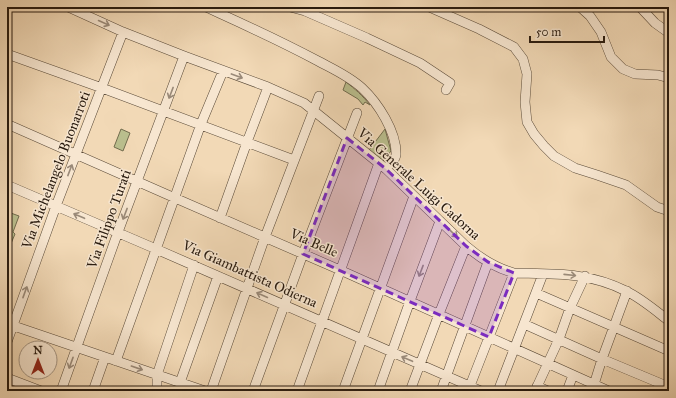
<svg xmlns="http://www.w3.org/2000/svg" width="676" height="398" viewBox="0 0 676 398" font-family="'IM FELL Great Primer',serif">
	<style>
		.green { fill: #babf8e; stroke: #716c4e }
		.lines { fill: none; stroke-linecap: round; stroke-linejoin: round }
		.street-casing { stroke: #5a4a38; stroke-width: 10 }
		.street { stroke: #f7e6d0; stroke-width: 9 }
		.oneway { stroke: #9a8a79 }
		.marked { fill: #7b2cbf; fill-opacity: 0.2; stroke: #7b2cbf; stroke-width: 3; stroke-dasharray: 8 5; stroke-linejoin: round }
		.labels { text-anchor: middle; dominant-baseline: central; stroke-width: 3; stroke-linejoin: round; paint-order: stroke }
		.street-label { font-size: 14px; fill: #281a0e; stroke: #f7e6d0 }
	</style>
	<rect width="100%" height="100%" fill="#f2d9b6"/>
	<filter id="stains"><feTurbulence type="fractalNoise" baseFrequency=".005" numOctaves="4"/><feColorMatrix values="0 0 0 0 .2 0 0 0 0 .09 0 0 0 0 .02 0 0 0 .5 -.17"/></filter>
	<radialGradient id="worn" r=".72"><stop offset=".6" stop-color="#630" stop-opacity="0"/><stop offset="1" stop-color="#630" stop-opacity=".3"/></radialGradient>
	<path class="green" d="M346 82C355 89 362 95 370 105L365 102 363 105 358 99 343 90Z
		M121 129 130 133 123 151 114 147Z
		M385 129 391 151 383 161 369 150Z
		M8 212 19 216 13 232 15 234 7 253V214Z"/>
	<g class="lines">
		<defs>
			<path id="street" d="M68 7 123 32 184 56 268 87 304 103 386 169 466 246C480 258 496 268 514 273 554 274 589 272 626 291 641 298 656 311 669 321
				M206 7 221 14
				M219 7 220 8 221 14C254 29 286 44 318 61 333 69 349 76 362 88 378 103 397 132 396 155L395 158 386 169
				M290 7 305 11 367 38 420 63 450 83 446 90
				M429 7 479 29 514 47 523 59 527 74 525 102 527 122 534 134 544 146 554 156 575 168 597 175 626 185 657 207 669 211
				M580 7 590 16 601 32 611 57 623 69 635 74 658 75 669 78
				M640 7 655 23 669 33
				M7 11 9 7
				M7 54 102 88 294 160
				M7 124 175 198 340 270 609 391
				M7 185 156 249 481 391
				M220 218 247 142 268 87
				M536 293 669 351
				M8 324 205 391
				M524 324 602 359 669 387
				M7 342 56 206 123 32
				M116 361 201 124 223 71
				M7 378 41 391
				M537 386 548 391
				M61 391 118 232 184 56
				M93 391 105 357
				M155 391 157 386V375L194 265
				M177 391 218 276
				M211 391 265 237 319 96
				M253 391 303 254 357 113
				M297 391 379 163
				M343 391 414 196
				M378 391 410 301 440 221
				M410 391 439 314 466 246
				M441 391 488 262
				M468 391 514 273
				M498 391 543 274
				M535 391 559 339 570 308 585 276
				M567 391 573 375
				M592 391 602 359 627 291"/>
		</defs>
		<use href="#street" class="street-casing"/>
		<use href="#street" class="street"/>
	</g>
	<defs><path id="oneway-shaft" d="M-6 0H5M1.5-3L5.5 0L1.5 3" fill="none" stroke-width="1.6" stroke-linecap="round" stroke-linejoin="round"/></defs>
	<g class="oneway">
		<use href="#oneway-shaft" transform="translate(104 23) rotate(24)"/>
		<use href="#oneway-shaft" transform="translate(237 76) rotate(20)"/>
		<use href="#oneway-shaft" transform="translate(171 93) rotate(111)"/>
		<use href="#oneway-shaft" transform="translate(70 170) rotate(-69)"/>
		<use href="#oneway-shaft" transform="translate(125 214) rotate(111)"/>
		<use href="#oneway-shaft" transform="translate(79 216) rotate(-157)"/>
		<use href="#oneway-shaft" transform="translate(453 233) rotate(44)"/>
		<use href="#oneway-shaft" transform="translate(421 271) rotate(111)"/>
		<use href="#oneway-shaft" transform="translate(570 275) rotate(6)"/>
		<use href="#oneway-shaft" transform="translate(25 292) rotate(-70)"/>
		<use href="#oneway-shaft" transform="translate(262 295) rotate(-156)"/>
		<use href="#oneway-shaft" transform="translate(407 359) rotate(-157)"/>
		<use href="#oneway-shaft" transform="translate(71 363) rotate(110)"/>
		<use href="#oneway-shaft" transform="translate(137 368) rotate(19)"/>
	</g>
	<path class="marked" d="M347 138 386 169 466 246 488 262 514 273 489 337 303 254Z"/>
	<g class="labels">
		<g class="street-label">
			<text transform="translate(56 170) rotate(-69)">Via Michelangelo Buonarroti</text>
			<text transform="translate(419 184) rotate(42)">Via Generale Luigi Cadorna</text>
			<text transform="translate(109 219) rotate(-70)">Via Filippo Turati</text>
			<text transform="translate(314 243) rotate(24)">Via Belle</text>
			<text transform="translate(250 274) rotate(24)">Via Giambattista Odierna</text>
		</g>
	</g>
	<rect width="676" height="398" fill="none" stroke="#f2d9b6" stroke-width="24"/>
	<rect x="8" y="8" width="660" height="382" fill="none" stroke="#281a0e" stroke-width="2"/>
	<rect x="12" y="12" width="652" height="374" fill="none" stroke="#281a0e"/>
	<g transform="translate(38 360)"><circle r="19" fill="#f7e6d0" stroke="#a49482"/>
	<path d="M0-3L7 15L0 10L-7 15Z" fill="#8f2418"/>
	<text y="-6" font-size="11" font-weight="bold" text-anchor="middle" fill="#281a0e">N</text>
	</g>
	<path d="M530 36v6h74v-6" fill="none" stroke="#281a0e" stroke-width="2"/>
	<text x="536" y="36" font-size="12" fill="#281a0e" stroke="#f7e6d0" stroke-width="3" paint-order="stroke">50 m</text>
	<rect width="100%" height="100%" filter="url(#stains)"/>
	<rect width="100%" height="100%" fill="url(#worn)"/>
</svg>
